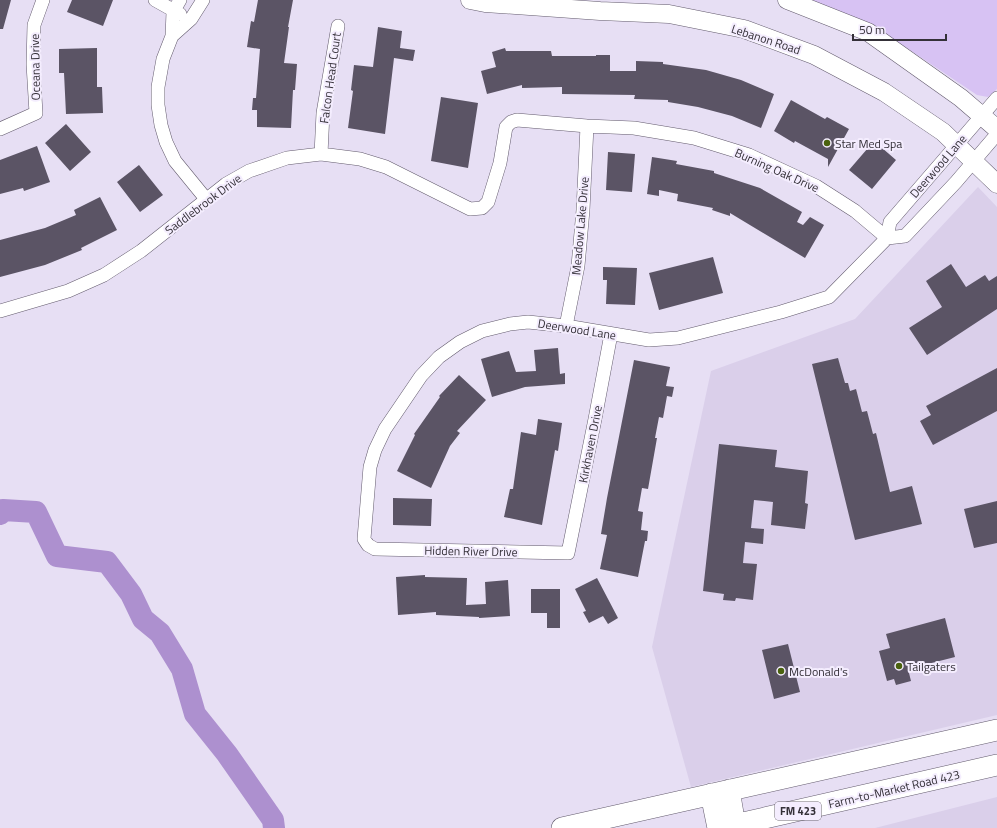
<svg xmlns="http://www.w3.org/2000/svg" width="997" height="828" viewBox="0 0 997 828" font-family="'Titillium Web',sans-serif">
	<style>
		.built { fill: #dacfea }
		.green { fill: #d7c2f3 }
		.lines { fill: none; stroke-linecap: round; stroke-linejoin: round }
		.river { stroke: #ad90cf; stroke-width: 22 }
		.building { fill: #5b5465 }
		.street-casing { stroke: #635b6d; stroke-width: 14 }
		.secondary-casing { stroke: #635b6d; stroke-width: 19 }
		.primary-casing { stroke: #635b6d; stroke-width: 22 }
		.street { stroke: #fff; stroke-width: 13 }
		.secondary { stroke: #fff; stroke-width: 18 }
		.primary { stroke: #fff; stroke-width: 21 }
		.poi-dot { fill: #4a620e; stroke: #f4edfe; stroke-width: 1.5 }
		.labels { text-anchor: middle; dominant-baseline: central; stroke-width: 4; stroke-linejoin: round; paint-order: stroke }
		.shield { fill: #f4edfe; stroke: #6e6973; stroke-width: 1 }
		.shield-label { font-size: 11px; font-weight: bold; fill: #343038 }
		.street-label { font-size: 12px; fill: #343038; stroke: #f4edfe }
		.poi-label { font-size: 12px; fill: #343038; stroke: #f4edfe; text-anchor: start }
	</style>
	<rect width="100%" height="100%" fill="#e7dff4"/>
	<path class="built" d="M978 187 997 207V715L691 787 652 647 711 371 855 319Z
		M997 797V828H875Z"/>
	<path class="green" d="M810 0H997V89L988 97 977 95 910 50 868 26Z"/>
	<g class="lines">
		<path class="river" d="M0 514 3 510 36 512 57 556 107 562 131 594 143 619 160 633 182 669 195 714 227 754 273 820 274 828"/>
	</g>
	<path class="building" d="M0 0H11L3 29H0Z
		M72 0H113L103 26 67 12Z
		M258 0H293L288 27H289L284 63 297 64 295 90H293L291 128 257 127V110H252L253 98H256L260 49 247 47 251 21 254 22Z
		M378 27 402 31 400 48 415 50 413 61 394 58 385 134 348 128 353 91 351 90 354 65 373 67Z
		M97 48V87H102L103 113 66 114 64 73H59V49Z
		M505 48 506 51H551L552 56H596V55H610V71H636V61L663 62V64L706 70 741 80 774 94 761 128 732 116 698 107 668 102V100L634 99 635 95 562 94V87L522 88V85L487 94 481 71 496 67 492 52Z
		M441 97 478 103 468 168 431 161Z
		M791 100 825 119 827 117 849 129 828 167V159L795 141 794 143 774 131Z
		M66 124 91 152 70 171 45 143Z
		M874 141 896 160 872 189 849 170Z
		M37 146 50 182 24 191 23 188 0 194V160Z
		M608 152 635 154 632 192 606 190Z
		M652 157 677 161 676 164 714 171V173L760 188 802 212 797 222 803 225 810 217 824 225 805 258 730 213V216L712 210 713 208 677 201 678 194 659 190V196L647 194Z
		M139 165 163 195 140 212 117 182Z
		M100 197 117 230 81 248 82 250 45 265 0 277V240L45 228 76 215 74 210Z
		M713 257 723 293 659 310 649 273Z
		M951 264 966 287 985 275 989 281 997 276V309L927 355 909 328 942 307 926 281Z
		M603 267 637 268 635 305 606 304 607 280H603Z
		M558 348 560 374 565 373V384L525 387 492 397 481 359 509 351 516 372 536 371 534 350Z
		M838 358 845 383H848L850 391 856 389 862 412 867 411 873 434 876 433 890 492 912 486 922 524 855 540 812 364Z
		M634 360 670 367 666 386 674 387 672 397 667 396 663 418 659 417 655 438H657L648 489 642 488 638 511 643 512 641 530 648 531 647 541H645L638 577 600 569 607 535 601 534 607 498Z
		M997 368V411L933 445 920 421 931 415 926 406Z
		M459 375 486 400 457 431 460 433 450 446 431 488 397 471 415 435 414 434 440 397 439 396Z
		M538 419 562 423 558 451 555 450 542 525 504 517 510 489H513L521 432 536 435Z
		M719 444 777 450 775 467 808 471 805 503 808 504 805 529 771 525 773 502 754 500 751 528 764 529 763 544 745 542 743 563 757 564 753 600 736 598 735 601 723 600 724 594 703 591Z
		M393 498 432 499 431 526 393 525Z
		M997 501V543L974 548 964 509Z
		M425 575V577L467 578 466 605 486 604 485 582 508 580 510 616 479 618V617L436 615V612L398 615 396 577Z
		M597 578 618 618 608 624 603 616 589 623 583 612 586 611 575 589Z
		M531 589H560V628H547V613H531Z
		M945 618 955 657 908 669 911 681 896 685 894 679 887 681 879 651 890 648 886 634Z
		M788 644 800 692 774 699 762 650Z"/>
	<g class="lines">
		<defs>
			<path id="street" d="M155 0 180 14
				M180 0 173 12 172 36 163 59 158 87V105L161 125 166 142 175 161 206 199
				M172 36 191 19 203 0
				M0 129 36 113 33 64 34 25 43 0
				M321 154 323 113 338 26
				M887 238 905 236 956 182 997 134
				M0 311 68 291 104 275 141 251 226 184 249 171 287 158 321 154 360 159 386 167 470 209 482 208 488 202 500 163 506 127 511 122 517 120 587 126 634 128 694 138 749 155 816 186 855 211 887 238
				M566 326 578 266 583 210 587 126
				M611 334 595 419 568 553 375 549 368 545 364 539 370 467 375 450 385 429 421 376 439 357 460 342 482 331 510 324 528 322 566 326 649 340 678 338 781 312 829 297 887 238 890 222 997 98"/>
			<path id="secondary" d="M470 0 485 3 600 11 669 14 744 29 814 55 884 92 943 132 997 184
				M787 0 868 32 961 98 997 129"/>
			<path id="primary" d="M729 790 735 825
				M711 794 718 828
				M562 828 997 730
				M721 828 997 765"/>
		</defs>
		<use href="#street" class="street-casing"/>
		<use href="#secondary" class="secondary-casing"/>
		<use href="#primary" class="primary-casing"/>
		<use href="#street" class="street"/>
		<use href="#secondary" class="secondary"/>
		<use href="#primary" class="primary"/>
	</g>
	<g class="poi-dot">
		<circle cx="827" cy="143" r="4"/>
		<circle cx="899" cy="666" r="4"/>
		<circle cx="781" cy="671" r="4"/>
	</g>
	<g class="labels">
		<rect class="shield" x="775" y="802" width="46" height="18" rx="3"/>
		<g class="shield-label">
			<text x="798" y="811">FM 423</text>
		</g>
		<g class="street-label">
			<text transform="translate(766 39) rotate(18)">Lebanon Road</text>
			<text transform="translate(35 67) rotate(-91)">Oceana Drive</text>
			<text transform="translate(330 78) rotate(-82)">Falcon Head Court</text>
			<text transform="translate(938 166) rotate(-49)">Deerwood Lane</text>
			<text transform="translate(777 170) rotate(24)">Burning Oak Drive</text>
			<text transform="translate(203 204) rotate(-37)">Saddlebrook Drive</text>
			<text transform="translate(580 226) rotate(-85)">Meadow Lake Drive</text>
			<text transform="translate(577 329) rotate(9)">Deerwood Lane</text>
			<text transform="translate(590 444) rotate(-79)">Kirkhaven Drive</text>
			<text transform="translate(471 551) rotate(1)">Hidden River Drive</text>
			<text transform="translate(894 789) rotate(-13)">Farm-to-Market Road 423</text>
		</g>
		<g class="poi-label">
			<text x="835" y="143">Star Med Spa</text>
			<text x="907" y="666">Tailgaters</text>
			<text x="789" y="671">McDonald's</text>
		</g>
	</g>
	<path d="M853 34v6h93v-6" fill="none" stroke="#343038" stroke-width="2"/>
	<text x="859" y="34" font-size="12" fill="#343038" stroke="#f4edfe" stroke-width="3" paint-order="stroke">50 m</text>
</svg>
